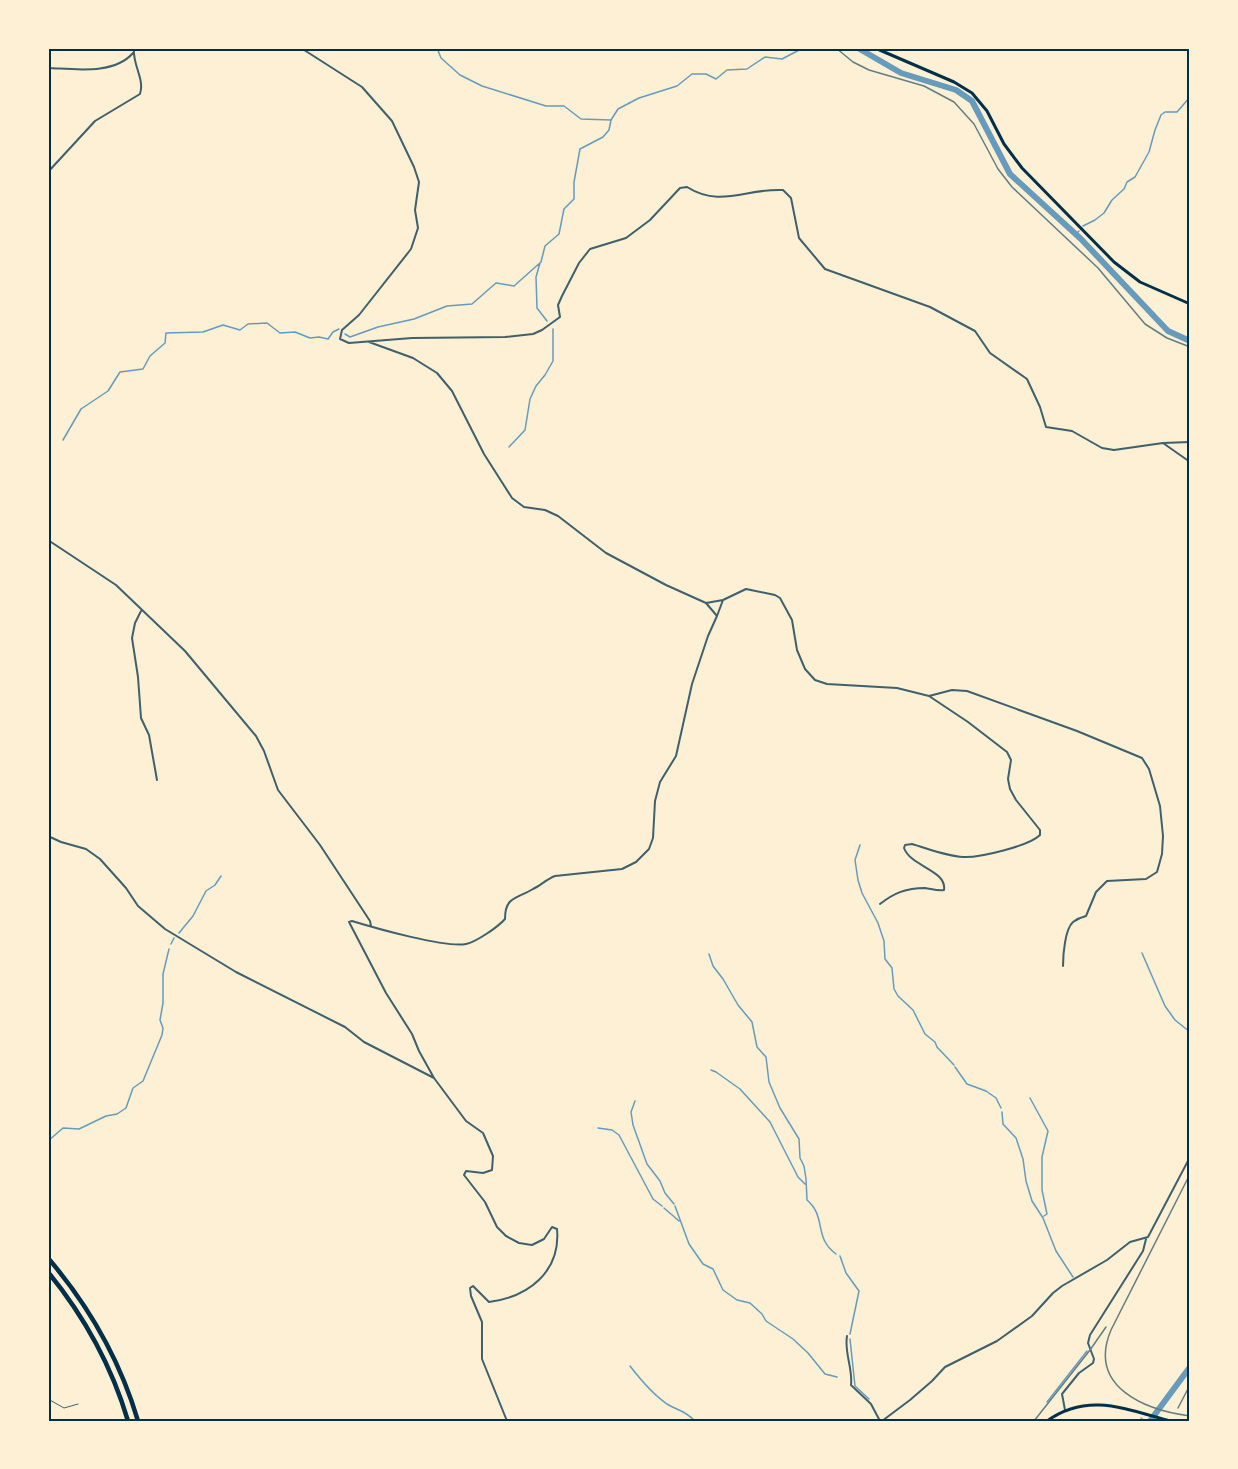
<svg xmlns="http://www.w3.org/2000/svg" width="1238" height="1469" viewBox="0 0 1238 1469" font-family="'DM Sans',sans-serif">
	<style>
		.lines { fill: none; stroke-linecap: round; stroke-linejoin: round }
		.stream { stroke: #669bbc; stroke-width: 1.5 }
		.river { stroke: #669bbc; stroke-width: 6 }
		.service { stroke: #3f606c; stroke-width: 1 }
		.minor { stroke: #3f606c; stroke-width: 2 }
		.primary { stroke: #003049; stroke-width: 3 }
		.motorway { stroke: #003049; stroke-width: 4.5 }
		.rail { stroke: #657d81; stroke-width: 1.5 }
		.neatline { fill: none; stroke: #003049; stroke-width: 2 }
	</style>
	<rect width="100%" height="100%" fill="#fdf0d5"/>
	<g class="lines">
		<path class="stream" d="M437 48 441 58 460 75 482 86 546 106H564L581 119 611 120
			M1083 226 1095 220 1104 213 1112 200 1124 189 1127 182 1135 177 1149 152 1155 130 1161 115 1165 112H1177L1190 97
			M1076 234 1079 231
			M540 263 536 277 537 308 547 321
			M345 334 350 337 378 327 414 319 447 306 472 304 496 283 514 286 541 262 545 246 559 234 564 209 574 199V182L580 149 603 137 609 130 611 120 618 109 639 98 677 86 692 74H706L716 79 727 70 747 69 765 57 782 59 803 48
			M63 440 81 409 108 391 120 372 143 369 150 356 165 343 166 333 203 332 223 325 240 330 248 324 267 323 280 333 295 332 310 338 319 337 328 339 333 332 339 329
			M509 447 525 430 530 399 536 386 545 375 553 361V329
			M860 845 855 860 858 880 862 893 878 923 884 941 885 959 892 968 894 989 898 996 913 1010 925 1034 935 1042 937 1047 954 1065
			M179 933 193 916 206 891 215 885 221 876
			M171 944 174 938
			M1142 953 1165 1006 1175 1020 1190 1032
			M709 954 713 966 723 979 738 1005 752 1022 757 1047 766 1057 769 1082 780 1108 799 1139 800 1158 804 1166 806 1179 807 1200C827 1217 813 1237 836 1254
			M955 1067 967 1084 986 1091 996 1098 1001 1108
			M711 1070 716 1072 740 1089 770 1122 798 1177 805 1184
			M1030 1098 1048 1131 1042 1157V1190L1047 1214 1044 1216
			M635 1101 631 1112 633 1125 647 1164 660 1181 665 1193 674 1204
			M1002 1112 1003 1124 1016 1138 1023 1159 1026 1181 1032 1201 1043 1218 1056 1251 1073 1277
			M598 1128 612 1130 619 1135 653 1199 662 1206
			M48 1141 63 1128 79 1129 106 1116 117 1114 126 1108 133 1088 143 1081 162 1035 163 1028 160 1020 163 1003V974L169 949
			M675 1206 689 1244 703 1264 713 1269 723 1290 737 1300 750 1303 762 1314 766 1321 793 1339 808 1353 825 1374 837 1377
			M664 1208 679 1221
			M840 1256 846 1273 859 1291 850 1334
			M850 1339 855 1386 869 1399
			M630 1366C640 1379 654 1395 667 1404 678 1411 683 1409 695 1421
			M1047 1402 1087 1351
			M1141 1418 1144 1421"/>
		<path class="river" d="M858 48 901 73 956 90 972 101 1010 174 1081 239 1168 331 1190 341
			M1150 1421 1190 1367"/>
		<path class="service" d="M48 1399 64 1408 78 1404"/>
		<path class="minor" d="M301 48 362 87 392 121 414 167 419 182 415 210 418 228 411 249 359 315 342 330 340 339 349 343 412 338 505 337 533 334 542 330 560 317 558 305 562 296 579 263 590 249 626 238 650 220 680 188 687 187C720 208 747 188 783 190L791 198 799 238 825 269 930 307 975 331 990 353 1027 379 1040 407 1046 427 1072 431 1102 448 1114 450 1163 443 1190 442
			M48 68C75 69 114 75 133 53
			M48 172 95 121 140 94C145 79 132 64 134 48
			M369 342 413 358 437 373 452 391 484 454 512 498 524 507 545 510 558 516 606 553 666 585 706 603 717 616 708 636 692 684 676 756 660 782 655 801 653 838 649 849 636 862 622 869 555 876C547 879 541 885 533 889 517 899 505 896 505 919 498 927 476 942 466 944 445 948 375 928 352 921L349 922 386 993 412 1034 419 1051 434 1078 466 1121 483 1133 493 1156 492 1170 483 1173 466 1171 464 1175 485 1202 497 1227 506 1236 519 1243 532 1245 544 1239 552 1227 557 1229C561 1272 528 1297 489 1302L473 1286 470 1288 471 1296 482 1322V1359L507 1421
			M1163 443 1190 462
			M48 540 116 585 185 651 256 736 264 751 278 790 320 845 370 921 371 926
			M706 603 723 600 746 589 775 595 780 598 792 620 797 650 805 669 815 680 827 684 897 688 929 696 952 690 967 691 1077 731 1142 758 1149 769 1160 806 1163 836 1162 854 1157 872 1146 879 1107 881 1096 892 1086 916C1082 917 1077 919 1073 922 1065 929 1063 955 1063 966
			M141 611 135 623 132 638 138 677 141 718 149 735 157 780
			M717 616 723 600
			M48 836 61 842 86 849 100 859 126 888 138 906 165 929 236 972 345 1027 364 1042 434 1078
			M880 904C894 893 906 888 925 888 932 889 938 891 944 890 947 870 911 867 904 848L905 845 912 844C929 849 946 856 963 857 979 858 1029 846 1040 835V830L1016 800 1010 789 1008 779 1011 760 1007 752 968 722 929 696
			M847 1336C844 1353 853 1368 851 1385L871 1404 880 1421
			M1065 1410 1062 1394 1079 1373 1093 1363 1094 1359 1088 1343 1090 1335 1143 1251 1146 1239
			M882 1421 910 1400 932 1381 945 1367 997 1341 1032 1316 1053 1293 1062 1286 1107 1260 1130 1242 1148 1237 1190 1157"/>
		<path class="primary" d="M875 48 954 82 972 93 987 111 1004 144 1022 168 1114 262 1140 282 1190 304
			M1047 1421C1088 1392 1125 1409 1170 1421"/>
		<path class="motorway" d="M48 1258C89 1306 120 1360 138 1421
			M48 1272C84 1316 112 1367 128 1421"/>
		<path class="rail" d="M836 48 853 62 869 70 924 86 954 102 974 124 998 169 1012 187 1098 268 1145 324 1167 338 1190 347
			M1188 1178 1111 1330C1087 1387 1145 1410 1190 1416
			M1178 1408 1190 1385
			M1034 1421 1090 1350 1106 1327"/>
	</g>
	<rect width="1238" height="1469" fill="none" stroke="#fdf0d5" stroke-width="99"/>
	<rect x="50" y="50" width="1138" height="1370" class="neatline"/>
</svg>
